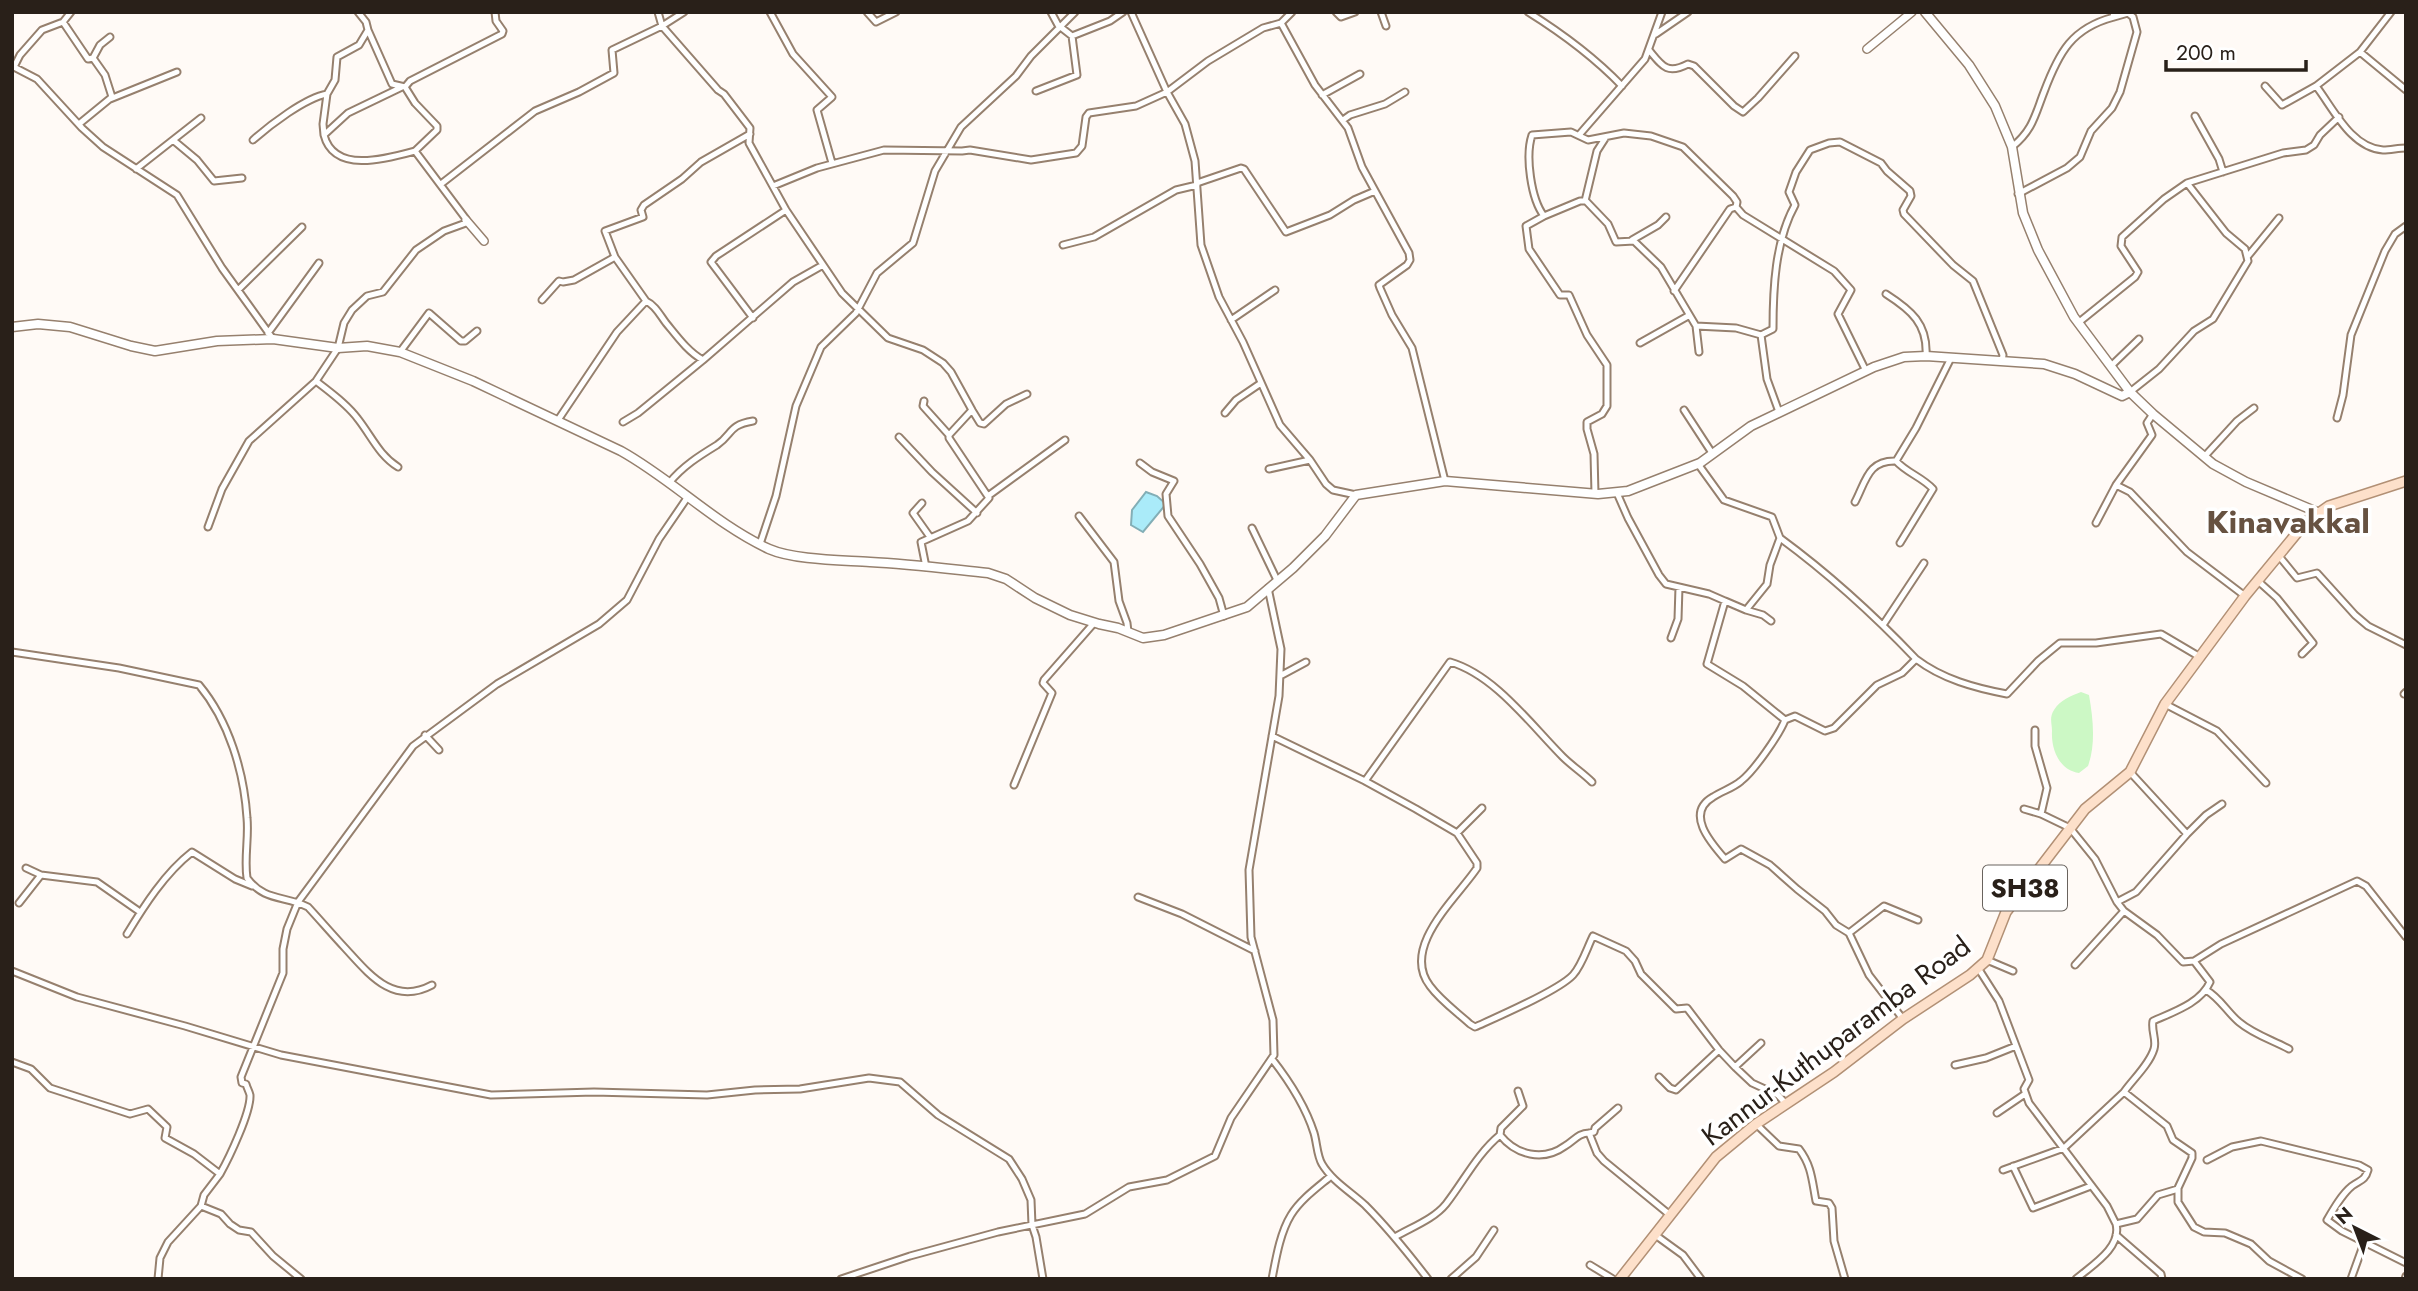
<svg xmlns="http://www.w3.org/2000/svg" width="2418" height="1291" viewBox="0 0 2418 1291" font-family="Jost,sans-serif">
	<style>
		.green { fill: #ccf8c5 }
		.water { fill: #aaebf9; stroke: #83aeb6; stroke-width: 2 }
		.lines { fill: none; stroke-linecap: round; stroke-linejoin: round }
		.minor-casing { stroke: #96806e; stroke-width: 9 }
		.tertiary-casing { stroke: #96806e; stroke-width: 10 }
		.secondary-casing { stroke: #96806e; stroke-width: 11 }
		.primary-casing { stroke: #b29075; stroke-width: 12 }
		.minor { stroke: #fff; stroke-width: 5 }
		.tertiary { stroke: #fff; stroke-width: 7 }
		.secondary { stroke: #fff; stroke-width: 8 }
		.primary { stroke: #fde0ca; stroke-width: 9 }
		.labels { text-anchor: middle; dominant-baseline: central; stroke-width: 7; stroke-linejoin: round; paint-order: stroke }
		.shield { fill: #fff; stroke: #69635e; stroke-width: 2 }
		.shield-label { font-size: 26px; font-weight: bold; fill: #292019 }
		.street-label { font-size: 28px; fill: #292019; stroke: #fff }
		.quarter-label { font-size: 32px; font-weight: bold; fill: #675241; stroke: #fff }
	</style>
	<rect width="100%" height="100%" fill="#fffaf6"/>
	<path class="green" d="M2081 692 2089 695C2093 718 2096 744 2088 766L2079 773C2059 770 2051 749 2052 731 2052 723 2049 718 2054 710 2060 700 2071 696 2081 692Z"/>
	<path class="water" d="M1146 492 1157 496 1166 504 1143 532 1131 525 1132 510Z"/>
	<g class="lines">
		<defs>
			<path id="minor" d="M658 12 662 26 718 90 724 94 750 128 749 143 786 210 842 293 888 338 923 350 943 363 951 372 972 410 949 435V438L989 498 968 521 921 542 926 567
				M770 12 793 54 832 97 817 110 832 163
				M867 12 876 22 896 12
				M1131 12 1167 92 1185 124 1195 161 1201 245 1219 297 1243 342 1280 425 1310 460 1326 484 1333 490 1356 495
				M1336 12 1341 17 1355 12
				M1381 12 1386 26
				M1528 12C1560 32 1596 59 1622 86
				M2391 12 2360 52 2316 86C2333 108 2351 148 2383 150 2391 150 2398 148 2406 148
				M63 22 88 59 93 58 100 45 110 37
				M1281 23 1315 85 1348 128 1362 167 1409 253 1410 260 1407 265 1379 285 1380 288 1392 315 1412 348 1445 481
				M368 30 392 84 405 87 415 103 437 126V130L415 151
				M1656 34 1688 12
				M1072 36 1110 21 1123 12
				M1649 50C1662 66 1667 75 1688 64L1694 66 1734 106 1743 112 1758 98 1795 56
				M2360 52 2406 90
				M12 66 37 79 82 128 103 147 177 195 222 268 273 339
				M14 67 20 55 42 30 63 22 71 12
				M2265 86 2282 105 2316 86
				M405 87 410 81 502 34 503 31 496 21 495 12
				M1036 91 1077 75 1072 36 1058 25 1051 12
				M327 94 335 80 337 57 359 45 368 30 366 22 358 12
				M1322 95 1360 74
				M110 99 177 72
				M2195 116 2219 159 2223 172
				M1343 120 1350 115 1385 104 1405 92
				M79 124 112 97 105 75 93 58
				M1579 135 1645 59 1662 12
				M173 140 197 160 214 181 242 178
				M253 140C270 125 305 98 327 94L323 124 324 135 348 113 402 87
				M2012 147C2033 130 2035 115 2044 92 2059 52 2072 28 2114 17
				M136 169 201 118
				M1197 183 1241 168 1244 169 1286 232 1330 215 1354 200 1375 191
				M441 184 535 111 579 92 614 73 612 50 662 26 684 12
				M773 186 817 168 884 150 962 151 970 150 1031 160 1076 153 1082 146 1086 117 1089 113 1136 106 1167 92 1208 61 1263 28 1281 23 1292 12
				M2018 194 2067 168 2080 157 2091 131 2112 108 2120 92 2137 32 2133 17 2128 13 2114 17 2113 12
				M1585 201 1597 151 1606 137
				M1544 216 1526 226 1529 249 1560 295H1569L1587 335 1607 365V406L1602 414 1587 422V429L1594 454 1595 494
				M1632 240 1658 225 1666 217
				M1063 245 1094 237 1176 190 1197 185
				M2248 256 2279 218
				M238 290 302 227
				M1674 291 1730 209 1736 207
				M1886 294C1911 310 1928 324 1926 356
				M542 300 559 281 563 282 574 280 615 257
				M646 301 615 257 605 231 643 217 641 210 644 205 682 179 701 162 750 134
				M753 318 711 262 716 256 786 210
				M1231 320 1275 290
				M2078 323 2135 277 2138 272 2121 246 2122 237 2164 199 2187 183
				M1696 326 1699 352
				M268 333 319 263
				M1761 335 1736 328 1696 326 1661 267 1634 241 1616 242 1608 224 1586 201H1580L1544 216C1531 199 1525 156 1532 135L1571 132 1588 140 1624 133 1651 136 1683 147 1733 196 1737 202 1736 207 1743 215 1834 271 1851 290 1838 314 1866 371
				M1761 335 1773 329C1773 289 1775 241 1795 205L1789 192 1796 172 1810 150 1829 143 1840 142 1881 163 1887 171 1910 191 1911 196 1903 210 1904 214 1953 265 1973 281 2003 355 2002 361
				M1761 335 1767 379 1779 412
				M1640 343 1688 316
				M400 352 429 313 461 341H465L477 331
				M2111 366 2139 339
				M316 381C331 393 347 404 358 419 372 437 379 455 398 467
				M2130 392 2159 369 2194 331 2213 319 2248 261 2245 249 2226 233 2187 183 2283 153 2306 150 2314 145 2320 135 2339 117
				M924 401 923 406 949 435
				M972 410 980 423 984 424 1006 404 1027 394
				M1684 410 1712 453
				M1225 413 1236 400 1261 383
				M2153 414 2147 423 2152 435 2116 485 2130 492 2187 552 2245 596
				M2337 418 2343 395 2351 335 2385 251 2395 234 2406 226
				M558 420 617 332 646 301C655 305 660 315 666 323 676 335 688 352 703 360L793 282 823 265
				M623 422 638 413 703 360
				M899 437 932 472 977 513
				M2204 457 2237 421 2254 408
				M1896 461 1916 428 1951 358
				M1140 463 1152 472 1174 481 1166 494 1168 516 1200 564 1219 598 1224 616
				M1698 464 1724 500 1772 517 1780 538 1770 565 1767 584 1746 610 1725 601 1707 664 1743 686 1785 720 1795 716 1825 731 1834 728 1877 685 1902 673 1916 659C1942 679 1975 688 2007 694L2038 661 2060 643H2096L2161 634 2200 657
				M1269 469 1310 460
				M669 483C683 466 699 456 717 445 733 434 728 425 753 421
				M1617 493 1628 518 1659 575 1666 584 1709 594 1725 601
				M988 496 1065 440
				M1855 502C1866 481 1868 460 1896 461 1907 473 1922 477 1933 489L1900 543
				M922 503 913 513 930 537
				M1079 516 1114 562 1119 601 1127 623 1128 632
				M2096 523 2116 485
				M208 527 222 489 249 441 316 381 338 348 344 323 352 310 367 296 383 292 416 250 444 231 466 223V219L415 151C386 159 334 174 324 135
				M1252 528 1277 580
				M1780 538C1829 574 1874 615 1916 659
				M760 544 776 496 796 406 821 347 856 313 877 273 913 243 935 171 961 127 1016 76 1031 56 1075 12
				M2279 556 2297 578 2317 573 2355 615 2368 626 2406 645
				M2258 581 2277 598 2313 643 2302 654
				M1746 610 1763 615 1771 621
				M1883 625 1924 563
				M1671 638 1678 619 1679 587
				M12 652 119 668 199 685C229 721 244 772 247 818 249 838 244 858 247 878 265 902 284 895 308 907 320 920 332 934 345 948 369 974 393 1006 432 985
				M1280 676 1306 662
				M2404 694 2406 692
				M2165 704 2217 731 2266 783
				M1785 720C1779 735 1754 771 1741 781 1733 788 1722 791 1713 797 1685 813 1710 842 1725 859L1741 849 1770 865 1797 889 1825 911 1836 925 1849 933 1869 975 1903 1019
				M2035 730V746L2047 788 2041 814
				M425 735 439 750
				M1272 736 1365 781 1416 809 1457 833 1477 863V868C1457 898 1400 947 1430 986 1441 1001 1457 1012 1470 1024L1475 1027C1497 1017 1558 991 1573 975 1582 965 1587 948 1593 936L1626 951 1635 961 1641 974 1676 1009 1687 1008 1719 1050 1735 1067 1752 1083 1778 1095 1786 1104
				M1365 781 1450 662C1495 675 1531 725 1563 757 1572 766 1583 773 1592 782
				M1014 785 1052 693 1043 683 1044 680 1094 623
				M2024 809 2041 814 2070 828 2095 859 2117 902 2124 911 2157 935 2183 962 2194 961 2221 944 2357 881 2366 886 2406 937
				M1457 833 1482 808
				M2187 834 2206 815 2222 804
				M26 868 41 875 97 882 140 912
				M1138 897 1182 914 1255 951
				M2117 902 2136 892 2187 834 2130 772
				M19 903 41 875
				M1849 933 1884 906 1918 920
				M127 934C144 906 165 873 192 852L235 879 252 886
				M1987 960 2013 971
				M2194 961 2210 982C2201 1003 2173 1012 2153 1021 2151 1031 2157 1040 2154 1049 2149 1065 2133 1079 2124 1092L2167 1126 2173 1140 2192 1153V1158L2178 1188V1202L2194 1227 2204 1232 2225 1233 2251 1244 2269 1261 2302 1279
				M2075 965 2124 911
				M1978 968 1999 1001 2029 1080 2024 1089 2029 1103 2107 1206 2116 1224 2137 1219 2158 1195 2178 1189
				M12 971 77 997 185 1026 281 1055 491 1095 594 1092 707 1095 755 1090 800 1089 869 1078 900 1082 938 1115 1009 1159 1022 1179 1031 1200 1032 1225 1036 1237 1043 1279
				M2206 990C2220 998 2227 1012 2239 1022 2253 1034 2272 1040 2289 1049
				M1272 1059C1290 1082 1305 1105 1314 1133 1317 1143 1317 1156 1322 1164 1332 1181 1351 1192 1365 1205 1388 1228 1408 1253 1428 1279
				M12 1062 31 1069 50 1088 130 1114 148 1109 167 1127 165 1138 194 1154 220 1174C229 1158 251 1112 250 1095 249 1091 247 1088 246 1084L242 1083 241 1077 283 973V949L287 929 298 902 413 746 497 684 599 624 627 600 659 539 687 498
				M1955 1065 1986 1058 2016 1046
				M1735 1067 1761 1043
				M1659 1077 1670 1088 1676 1090 1719 1050
				M1518 1091 1523 1106 1501 1128 1500 1135C1516 1155 1543 1162 1565 1146 1574 1141 1578 1133 1589 1133L1597 1153 1604 1161 1670 1215
				M1997 1113 2025 1094
				M1756 1124 1779 1146 1799 1149C1812 1166 1812 1181 1816 1201L1829 1203 1832 1208 1834 1241 1845 1279
				M1589 1133 1594 1132 1595 1128 1618 1108
				M2207 1160 2232 1147 2261 1141 2359 1165 2368 1170C2365 1181 2360 1180 2352 1186 2342 1194 2334 1208 2327 1220L2342 1231 2406 1263
				M2013 1166 2033 1208 2091 1186
				M2003 1170 2064 1148 2124 1092
				M201 1206 221 1214 230 1224 239 1230 251 1232 273 1256 301 1279
				M1654 1234 1683 1255 1701 1279
				M2116 1235 2161 1274 2162 1279
				M1395 1237C1412 1227 1434 1219 1446 1204 1464 1181 1477 1154 1500 1135
				M1590 1265 1613 1279
				M158 1279 160 1258 168 1242 201 1206 204 1195 220 1174
				M841 1279 910 1256 998 1232 1085 1214 1129 1187 1167 1180 1215 1156 1231 1118 1274 1055 1273 1020 1251 937 1249 870 1279 696 1281 649 1268 588
				M1272 1279C1276 1258 1280 1233 1291 1215 1301 1199 1318 1187 1331 1176
				M1451 1279 1476 1257 1494 1230
				M2076 1279C2091 1266 2122 1248 2116 1224
				M2351 1279 2364 1243
				M2405 1279 2406 1276"/>
			<path id="tertiary" d="M1867 49 1912 12
				M466 220 484 241"/>
			<path id="secondary" d="M1925 12 1969 65 1995 106 2012 147 2023 213 2038 250 2074 317 2130 392 2153 414 2213 464 2246 482 2317 512
				M12 327 38 324 70 327 131 346 155 351 217 341 273 339 338 348 367 346 400 352 473 381 621 451C673 480 715 524 769 549 794 560 842 560 870 562 909 564 949 569 988 573L1006 579 1035 598 1070 615 1099 624 1118 628 1143 638 1164 635 1247 607 1293 568 1325 536 1356 495 1445 481 1598 494 1628 491 1700 463 1751 426 1874 367 1904 357 1926 356 2044 364 2075 374 2122 396 2130 392"/>
			<path id="primary" d="M1620 1279 1716 1157 1756 1124 1834 1072 1903 1019 1970 975 1987 960 2006 912 2085 809 2130 772 2165 704 2245 596 2306 522 2329 506 2406 481"/>
		</defs>
		<use href="#minor" class="minor-casing"/>
		<use href="#tertiary" class="tertiary-casing"/>
		<use href="#secondary" class="secondary-casing"/>
		<use href="#primary" class="primary-casing"/>
		<use href="#minor" class="minor"/>
		<use href="#tertiary" class="tertiary"/>
		<use href="#secondary" class="secondary"/>
		<use href="#primary" class="primary"/>
	</g>
	<g class="labels">
		<rect class="shield" x="1983" y="865.5" width="84" height="45" rx="5"/>
		<g class="shield-label">
			<text x="2025" y="888">SH38</text>
		</g>
		<g class="street-label">
			<text transform="translate(1836 1041) rotate(-37)">Kannur-Kuthuparamba Road</text>
		</g>
		<g class="quarter-label">
			<text x="2288" y="522">Kinavakkal</text>
		</g>
	</g>
	<rect width="2418" height="1291" fill="none" stroke="#292019" stroke-width="28"/>
	<g transform="translate(2355 1228) rotate(318)" stroke="#ffffff" stroke-width="5" paint-order="stroke">
	<path d="M0-5L12 26L0 18L-12 26Z" fill="#292019"/>
	<text y="-10" font-size="19" font-weight="bold" text-anchor="middle" fill="#292019">N</text>
	</g>
	<path d="M2166 60v10h140v-10" fill="none" stroke="#292019" stroke-width="3.5"/>
	<text x="2176" y="60" font-size="21" fill="#292019" stroke="#ffffff" stroke-width="5" paint-order="stroke">200 m</text>
</svg>
